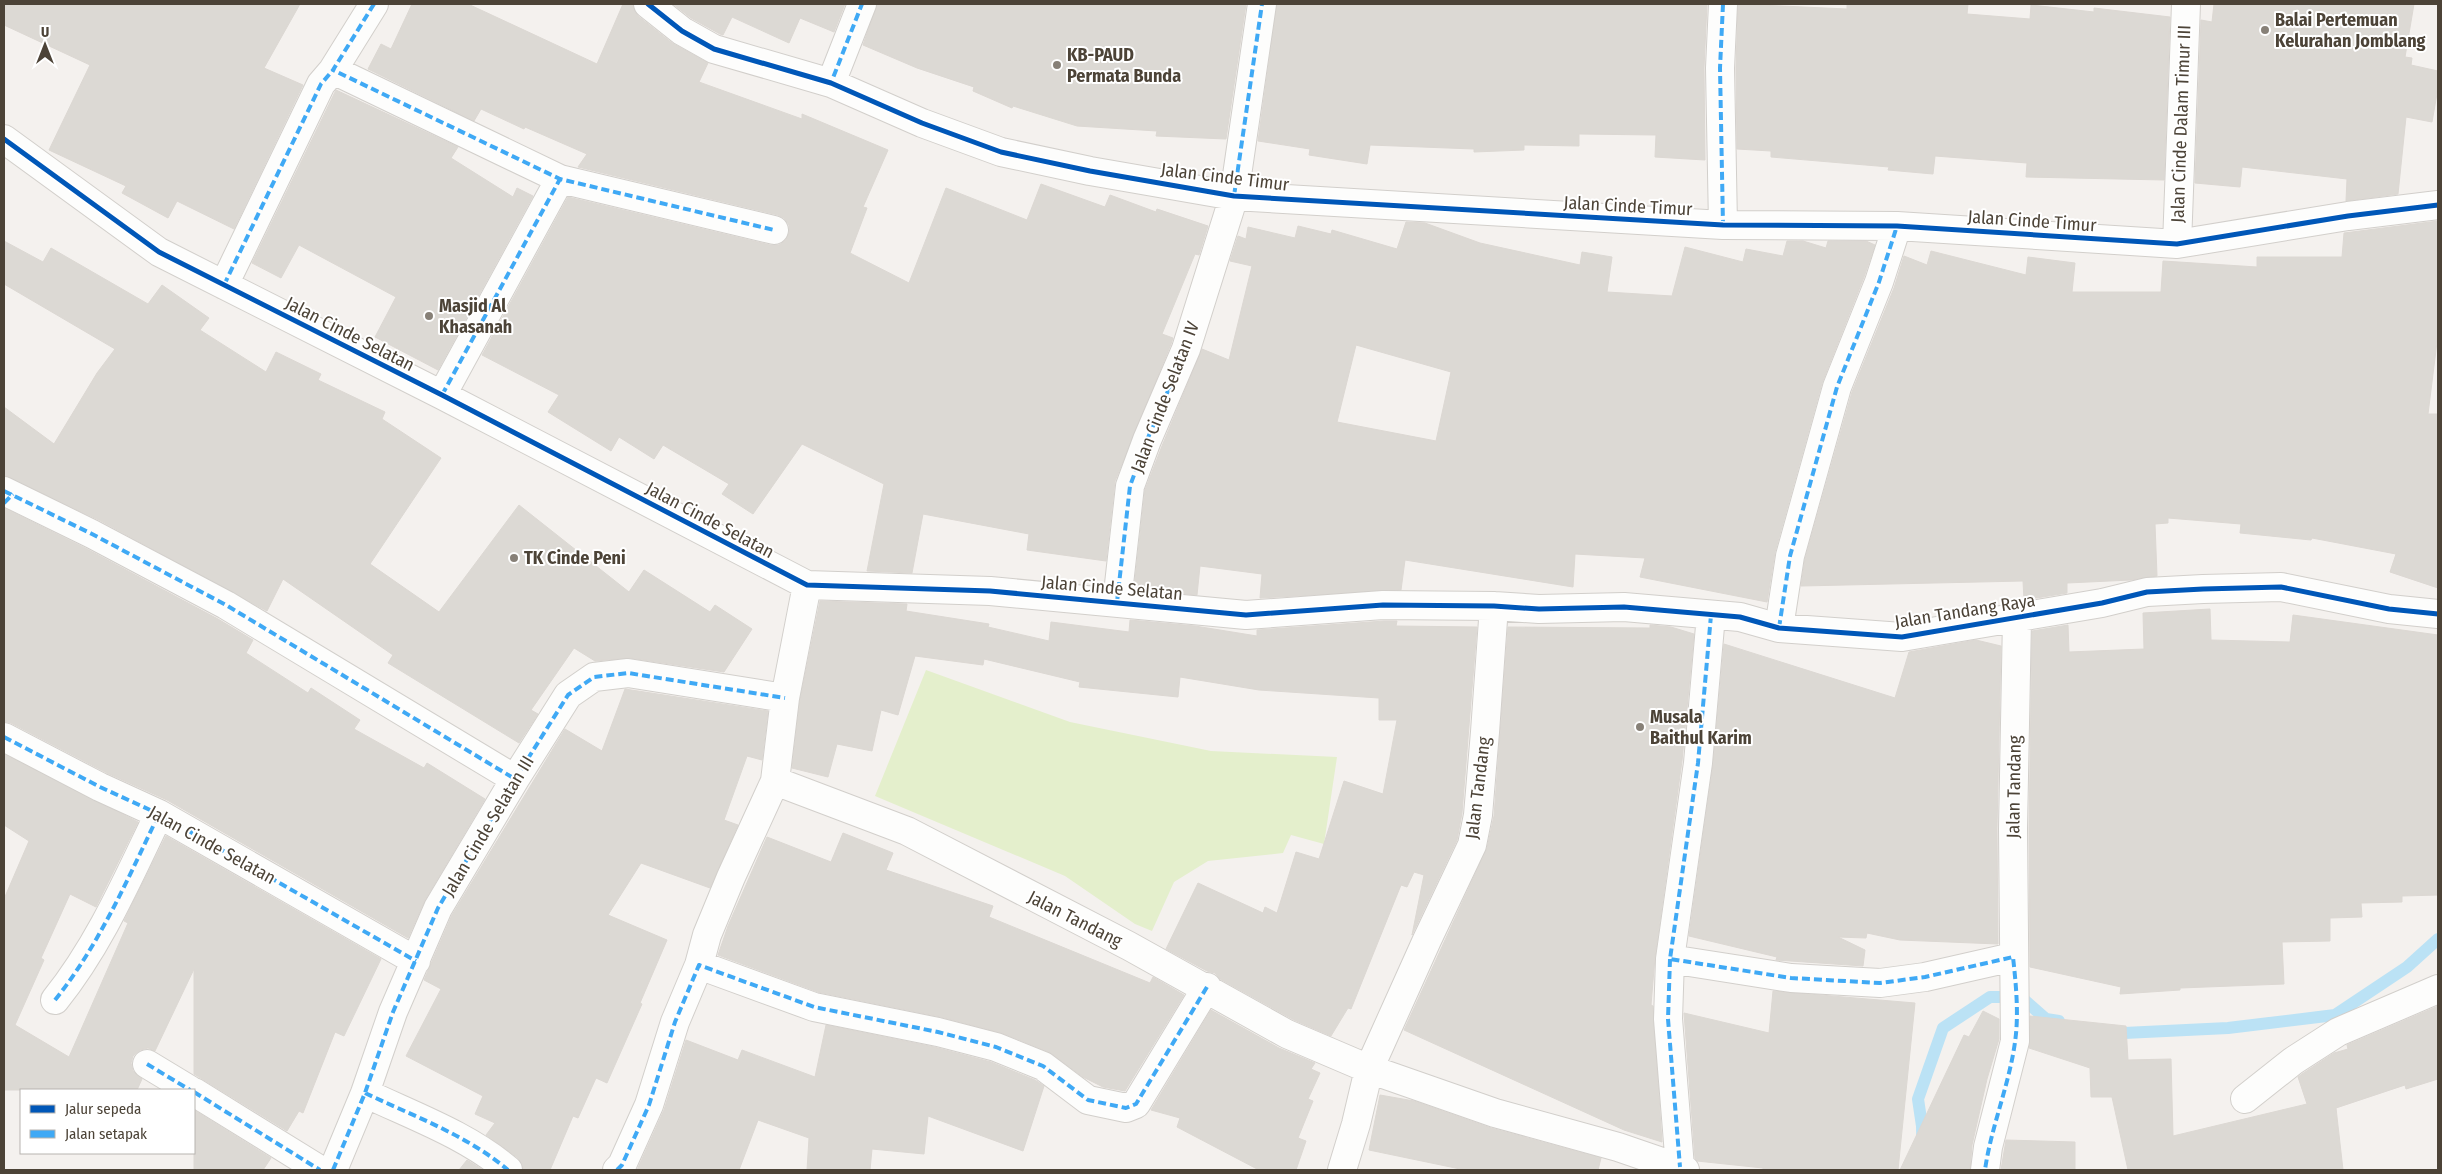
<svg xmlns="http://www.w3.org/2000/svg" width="2442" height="1174" viewBox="0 0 2442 1174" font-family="'Fira Sans Condensed',sans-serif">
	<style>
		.green { fill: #e4efcc }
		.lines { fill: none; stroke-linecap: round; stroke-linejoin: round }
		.stream { stroke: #bbe2f5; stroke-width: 12 }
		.building { fill: #dcd9d4; stroke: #dcd8d3; fill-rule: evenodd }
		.minor-casing { stroke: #d2cfcb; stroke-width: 30 }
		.minor { stroke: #fdfdfc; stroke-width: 28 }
		.quiet { stroke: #3fa9f5; stroke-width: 4; stroke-dasharray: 8 4; stroke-linecap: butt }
		.cycleway-casing { stroke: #fff; stroke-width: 8 }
		.cycleway { stroke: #0057b8; stroke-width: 5 }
		.poi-dot { fill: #878077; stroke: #fff; stroke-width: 2 }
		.labels { text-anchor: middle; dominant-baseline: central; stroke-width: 4; stroke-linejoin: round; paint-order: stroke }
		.poi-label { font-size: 18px; font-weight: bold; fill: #4c4337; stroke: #fff; text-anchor: start }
		.street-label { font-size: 18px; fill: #4c4337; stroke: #fff }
	</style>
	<rect width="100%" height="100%" fill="#f4f1ee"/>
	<path class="green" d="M926 670 1070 722 1211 751 1337 757 1324 844 1291 835 1283 853 1208 861 1174 882 1152 931 1135 924 1065 876 875 796Z"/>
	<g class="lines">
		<path class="stream" d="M2110 1031 2124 1033 2228 1028 2335 1015 2407 967 2438 939
			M1923 1170 1922 1126 1918 1099 1943 1028 1990 997H2021L2046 1019 2059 1021"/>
	</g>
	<path class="building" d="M4 4H300L264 68 303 85 234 229 177 201 168 218 122 193 126 186 49 150 90 65 4 25Z
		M412 4H468L597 64 623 4H633L634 10 638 16 672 43 708 63 699 82 802 119V114L888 150 863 207 867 208 850 253 909 283 946 188 1027 220 1041 184 1105 207 1110 195 1156 212 1157 209 1208 226 1199 255 1195 254 1162 334 1173 338 1171 344 1115 481 1106 561 1027 550 1029 534 923 514 912 573 867 571 884 484 802 444 753 514 722 494 729 484 663 445 654 459 619 437 611 451 548 412 559 395 482 355 568 197 770 245H779L786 240 789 233V225L784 218 778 215 578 167 587 154 525 127 524 129 481 109 474 121 368 69 381 44 391 49Z
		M673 4H845L834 32 800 18 789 43 732 17 723 35 720 34 691 18Z
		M877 4H1246L1226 139 1156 136 1157 131 1077 126 1013 106 1012 108 973 91 974 87 917 68 863 45Z
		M1277 4H1707L1704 68 1705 160 1655 157 1656 135 1579 134V146L1524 145V150L1474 152V149L1370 145 1367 164 1309 155 1310 149 1258 141Z
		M1738 4 1847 9V4H1968L1967 14 2030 19 2031 5 2094 12V8L2170 17 2164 180 2026 177 2027 163 1935 156 1933 174 1888 170 1889 167 1771 157V151L1737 149 1736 68Z
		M2214 4H2414L2405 57 2412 58 2411 65 2438 71V88L2432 122 2406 117 2398 194 2346 201 2347 179 2242 167 2240 187 2195 183 2201 20 2212 22Z
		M336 90 458 147 451 158 513 197 517 188 533 196 438 370 375 337 396 297 299 245 281 278 252 263Z
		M2438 221V334L2428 414H2438V588L2390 572 2396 554 2312 538 2311 540 2240 533 2241 524 2168 518V523L2155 524 2157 576 2131 580 2067 583V593L2024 600 2023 581 1801 586 1805 559 1852 392 1894 288 1904 256 1927 265 1931 251 2026 275 2028 257 2075 263 2072 292H2161L2163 261 2257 267V257H2342L2344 233Z
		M1406 222 1425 223 1480 243 1580 265 1582 252 1612 257 1607 292 1672 296 1685 247 1743 262 1746 249 1783 256 1787 241H1803L1826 248 1828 241H1866L1875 245 1864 277 1822 383 1775 552 1767 602 1640 577 1645 558 1575 554 1573 587 1405 560 1401 590 1260 598 1262 574 1200 566 1197 595 1134 589 1145 490 1162 446 1202 349 1229 360 1252 266 1230 261 1238 236 1246 239 1248 227 1295 238 1298 226 1331 234 1332 230 1397 249ZM1356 345 1451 372 1436 441 1337 422Z
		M4 241 43 262 51 248 148 304 162 285 209 318 200 330 266 372 276 352 321 374 318 380 385 412 382 419 441 458 370 564 439 612 519 505 629 592 644 570 710 612 715 605 752 629 724 672 630 658 595 661 574 648 531 710 538 714 519 743 388 663 393 655 283 579 267 611 99 520 4 476V407L54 444 97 373 115 349 4 284Z
		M4 508 85 548 218 619 253 640 246 653 308 693 311 688 360 720 354 729 424 768 427 763 485 799 425 900 408 938 167 800 107 773 11 723 4 721Z
		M820 601 907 604 906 611 989 624 988 627 1049 641 1051 622 1129 632 1130 620 1195 626 1257 636V630L1384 621H1397L1396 626 1477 627 1462 813 1457 840 1412 935 1424 875 1414 872 1407 887 1401 885 1351 1009 1348 1008 1331 1036 1294 1020 1220 979 1215 973 1207 971 1166 949 1198 883 1263 913 1265 907 1277 913 1296 852 1319 859 1344 781 1383 794 1397 720H1379V698L1259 690 1180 677 1178 697 1079 687 1080 682 984 659 983 665 915 656 898 715 881 710 872 751 837 744 828 777 792 768 800 700Z
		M2210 609 2211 640 2290 642 2293 615 2438 635V895L2402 896V902L2361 903 2362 917 2330 918V941L2282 942 2284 984 2180 988V990L2120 994 2121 987 2030 967 2029 829 2032 631 2068 625 2069 652 2144 649 2143 613Z
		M1650 625 1671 627 1694 634 1682 761 1655 957 1651 1005 1653 1006 1662 1142 1624 1130 1404 1030 1487 848 1494 816 1508 627 1650 628Z
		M1976 640 2001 646 1997 829 1998 944 1900 940 1867 933 1866 938 1838 937 1865 950 1863 966 1776 960 1777 957 1689 936 1713 765 1724 644 1895 698 1909 652Z
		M625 689 768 711 762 760 747 756 724 820 738 825 710 888 641 863 608 915 667 940 640 1003 642 1004 607 1083 596 1078 578 1118 573 1116 550 1170H523L522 1164 518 1158 486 1135 495 1123 475 1114 483 1096 406 1056 441 989 424 980 452 915 565 729 602 751Z
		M4 754 138 822 96 907 70 894 41 958 44 960 15 1025 69 1057 128 923 124 921 166 836 381 959 344 1036 335 1032 303 1113 299 1111 287 1131 194 1074V969L155 1051 148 1048 140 1050 133 1056 131 1063 133 1071 142 1079 137 1090H4V899L29 841 4 825Z
		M843 833 893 853 886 870 993 906 989 917 1150 983 1153 977 1184 995 1125 1091 1103 1087 1083 1077 1049 1052 1002 1033 941 1017 818 992 718 955 728 926 767 837 831 862Z
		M1773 991 1915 1003 1898 1170H1763V1168L1697 1161 1695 1158 1684 1013 1769 1033Z
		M2438 1006V1079L2406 1089 2405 1085 2336 1108 2343 1170H2128L2112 1097H2091L2090 1068 2029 1048 2030 1016 2126 1026 2128 1060 2171 1059 2173 1136 2307 1104 2298 1077 2302 1074 2334 1053 2348 1049 2347 1045Z
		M1211 1010 1279 1048 1315 1063 1311 1069 1320 1073 1308 1099 1313 1101 1298 1138 1306 1141 1296 1170H1259L1177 1127 1180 1118 1151 1110Z
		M1983 1011 1999 1019V1039L1987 1079 1972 1145 1970 1170H1900L1964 1035 1969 1037Z
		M826 1025 934 1047 991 1062 1035 1080 1044 1086 1023 1151 928 1116 924 1154 872 1149 870 1170H807L809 1138 758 1120 739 1170H637L664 1110 686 1040 738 1060 742 1050 815 1077Z
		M1380 1095 1414 1101 1491 1128 1601 1158 1598 1170H1465L1369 1150Z
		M194 1110 271 1158 263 1170H194Z
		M2006 1140 2075 1142V1170H2001Z
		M467 1160 483 1170H459Z"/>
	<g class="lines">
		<defs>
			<path id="minor" d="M374 4 333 70 560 179 774 230
				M648 4 682 31 714 49 831 83 922 123 1001 152 1090 171 1234 196 1723 225 1897 226 2177 244 2348 216 2438 205
				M1723 4 1720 68 1723 225
				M831 83 862 4
				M4 139 159 252 442 395 807 585 990 591 1246 615 1383 605 1494 606 1539 609 1624 607 1740 617 1779 628 1902 637 2102 603 2147 592 2203 589 2281 587 2389 609 2438 614
				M2177 244 2186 4
				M224 285 321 84 333 70
				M442 395 560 179
				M4 491 92 534 226 605 515 779
				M1117 602 1130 486 1147 440 1186 349 1234 196 1262 4
				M1711 615 1698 763 1670 959 1791 978 1880 983 1925 977 2013 957
				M1779 628 1790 556 1837 387 1879 282 1897 226
				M4 737 100 787 159 814 416 961
				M775 781 907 831 1129 946 1287 1034 1369 1069 1495 1113 1618 1147 1685 1170
				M1670 959 1668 1019 1680 1167
				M699 965 814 1007 938 1032 996 1047 1043 1066 1088 1100 1126 1108 1136 1104 1207 987
				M55 1000C100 944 128 878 159 814
				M147 1064 190 1090
				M194 1092 320 1170
				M365 1093C413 1116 467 1135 508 1170
				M2245 1099 2293 1061 2338 1032 2438 989
				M333 1170 365 1093 393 1012 438 908 515 779 568 695 594 677 628 673 785 698
				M617 1170 622 1165 649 1105 675 1022 699 965 707 935 731 877 775 781 785 698 807 585
				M1342 1170 1356 1124 1369 1069 1427 940 1472 845 1478 815 1485 732 1494 606
				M1985 1170 1988 1147 2015 1041 2013 829 2017 618"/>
		</defs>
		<use href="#minor" class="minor-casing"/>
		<use href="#minor" class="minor"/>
		<path class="quiet" d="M374 4 333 70 560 179 774 230
			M1723 4 1720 68 1723 225
			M826 82 831 83 862 4
			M1234 196 1262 4
			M224 285 321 84 333 70
			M442 395 560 179
			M4 491 92 534 226 605 515 779
			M4 503 13 494
			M1117 602 1130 486 1147 440 1186 349
			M1711 615 1698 763 1670 959 1791 978 1880 983 1925 977 2013 957C2016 984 2019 1015 2015 1042 2009 1086 1991 1127 1985 1170
			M1779 628 1790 556 1837 387 1879 282 1897 226
			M4 737 100 787 159 814 416 961
			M1670 959 1668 1019 1680 1167
			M55 1000C100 944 128 878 159 814
			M147 1064 190 1090
			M194 1092 320 1170
			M365 1093C413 1116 467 1135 508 1170
			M333 1170 365 1093 393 1012 438 908 515 779 568 695 594 677 628 673 785 698
			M617 1170 622 1165 649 1105 675 1022 699 965 814 1007 938 1032 996 1047 1043 1066 1088 1100 1126 1108 1136 1104 1207 987"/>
		<defs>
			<path id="cycleway" d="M648 4 682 31 714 49 831 83 922 123 1001 152 1090 171 1234 196 1723 225 1897 226 2177 244 2348 216 2438 205
				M4 139 159 252 442 395 807 585 990 591 1246 615 1383 605 1494 606 1539 609 1624 607 1740 617 1779 628 1902 637 2102 603 2147 592 2203 589 2281 587 2389 609 2438 614"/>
		</defs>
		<use href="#cycleway" class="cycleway-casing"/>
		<use href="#cycleway" class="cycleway"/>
	</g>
	<g class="poi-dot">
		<circle cx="2265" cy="30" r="5"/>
		<circle cx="1057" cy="65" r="5"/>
		<circle cx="429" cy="316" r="5"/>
		<circle cx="514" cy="558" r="5"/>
		<circle cx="1640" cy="727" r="5"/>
	</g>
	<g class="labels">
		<g class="poi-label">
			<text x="2275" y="20">Balai Pertemuan<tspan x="2275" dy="21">Kelurahan Jomblang</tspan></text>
			<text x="1067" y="55">KB-PAUD<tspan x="1067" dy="21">Permata Bunda</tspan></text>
			<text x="439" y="306">Masjid Al<tspan x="439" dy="21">Khasanah</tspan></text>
			<text x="524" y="558">TK Cinde Peni</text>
			<text x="1650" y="717">Musala<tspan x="1650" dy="21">Baithul Karim</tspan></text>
		</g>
		<g class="street-label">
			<text transform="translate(2181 124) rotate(-88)">Jalan Cinde Dalam Timur III</text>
			<text transform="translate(1225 177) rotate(7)">Jalan Cinde Timur</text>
			<text transform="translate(1628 206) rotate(3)">Jalan Cinde Timur</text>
			<text transform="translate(2032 221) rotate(4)">Jalan Cinde Timur</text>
			<text transform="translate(350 334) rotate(27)">Jalan Cinde Selatan</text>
			<text transform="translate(1165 397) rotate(-69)">Jalan Cinde Selatan IV</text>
			<text transform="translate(710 520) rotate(28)">Jalan Cinde Selatan</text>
			<text transform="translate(1112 588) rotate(5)">Jalan Cinde Selatan</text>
			<text transform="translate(1965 611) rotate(-9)">Jalan Tandang Raya</text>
			<text transform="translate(2014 787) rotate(-89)">Jalan Tandang</text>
			<text transform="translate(1478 788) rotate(-83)">Jalan Tandang</text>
			<text transform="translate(488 826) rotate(-59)">Jalan Cinde Selatan III</text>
			<text transform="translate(212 845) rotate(29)">Jalan Cinde Selatan</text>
			<text transform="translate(1075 919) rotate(27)">Jalan Tandang</text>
		</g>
	</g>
	<rect width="2442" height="1174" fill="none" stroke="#4c4337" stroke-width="10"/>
	<rect x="20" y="1089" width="175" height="65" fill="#ffffff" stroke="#b7b4af"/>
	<rect x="30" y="1105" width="25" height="8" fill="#0057b8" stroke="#b7b4af"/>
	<text x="65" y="1114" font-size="15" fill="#4c4337">Jalur sepeda</text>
	<rect x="30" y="1130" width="25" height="8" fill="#3fa9f5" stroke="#b7b4af"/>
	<text x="65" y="1139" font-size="15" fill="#4c4337">Jalan setapak</text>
	<g transform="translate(45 45)" stroke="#ffffff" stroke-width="4" paint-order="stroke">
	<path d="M0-4L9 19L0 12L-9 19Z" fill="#4c4337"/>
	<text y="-8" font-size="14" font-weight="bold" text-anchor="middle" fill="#4c4337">U</text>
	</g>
</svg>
